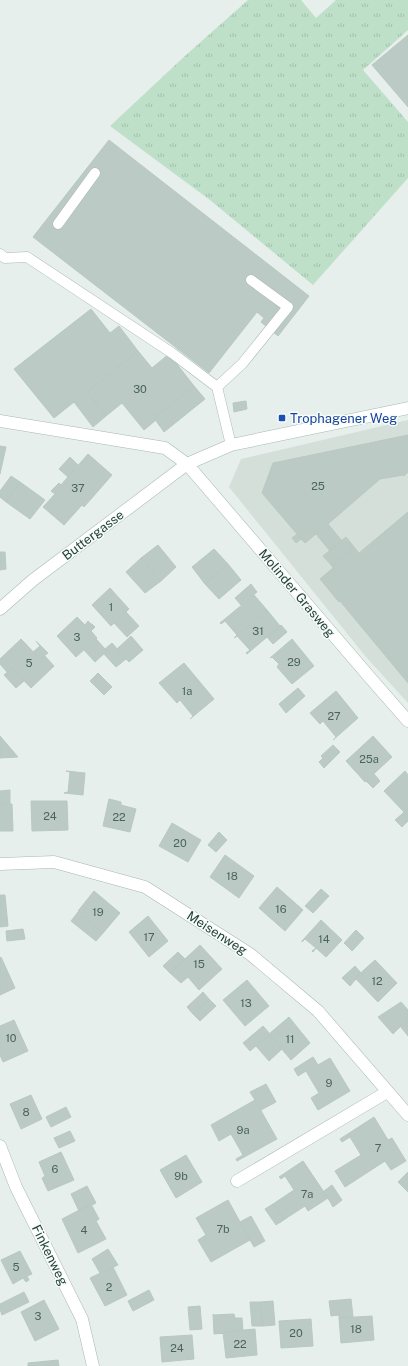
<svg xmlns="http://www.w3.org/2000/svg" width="408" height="1366" viewBox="0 0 408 1366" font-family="'Public Sans',sans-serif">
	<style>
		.built { fill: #d4dfda }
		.grass { fill: url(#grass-tufts) }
		.building { fill: #bbcac4; stroke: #b8c9c2 }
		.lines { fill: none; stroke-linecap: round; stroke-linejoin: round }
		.lane-casing { stroke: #a8b8b2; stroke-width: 11 }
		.street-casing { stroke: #a8b8b2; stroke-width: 13 }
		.lane { stroke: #fff; stroke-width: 10 }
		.street { stroke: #fff; stroke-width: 12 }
		.transit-dot { fill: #1a4fb4; stroke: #f7fbf9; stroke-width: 1.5 }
		.labels { text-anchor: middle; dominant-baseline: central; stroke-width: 3; stroke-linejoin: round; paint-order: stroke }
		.number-label { font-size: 11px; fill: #4a645c }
		.transit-label { font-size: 13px; fill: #164399; stroke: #f7fbf9; text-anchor: start }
		.street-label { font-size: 13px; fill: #24423a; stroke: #f7fbf9 }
	</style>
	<defs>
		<pattern id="grass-tufts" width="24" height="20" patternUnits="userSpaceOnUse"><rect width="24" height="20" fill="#bfe0c8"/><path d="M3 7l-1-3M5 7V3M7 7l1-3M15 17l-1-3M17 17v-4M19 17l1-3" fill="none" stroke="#a4c1ad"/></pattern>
	</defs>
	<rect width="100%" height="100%" fill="#e6efeb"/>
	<path class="built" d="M408 420V703L366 657 229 487 241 459Z"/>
	<path class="grass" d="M248 0H301L316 18 336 0H408V30L363 70 408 122V178L313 285 210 200 110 126 186 55Z"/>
	<path class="building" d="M408 35V107L372 65Z
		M109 140 309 296 278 336 261 322 264 318 257 312 209 373 33 237Z
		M91 309 110 333 119 326 138 351 87 392 106 416 93 427 74 402 54 418 14 369Z
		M138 351 152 368 169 354 194 386 154 418 156 420 144 430 122 403 106 416 87 392Z
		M194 386 205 399 164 432 154 418Z
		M246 401 247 409 234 412 233 403Z
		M408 435V472L404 476 403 475 380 479 328 524 342 541 330 551 316 534 305 543 301 539 296 543 292 538 297 534 262 493 273 463Z
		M0 446 6 447 0 474Z
		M88 454 112 475 84 507 82 505 64 525 43 507 55 494 51 491 59 483 61 485Z
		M70 457 78 465 68 477 59 469Z
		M11 476 20 482 6 502 0 497V491Z
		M20 482 45 500 30 519 6 502Z
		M408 512V683L340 601 339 602 320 579 333 568 332 566 354 547 359 553Z
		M346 537 354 547 332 566 323 556Z
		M158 545 176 567 161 581 141 558Z
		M214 549 228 564 205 584 192 567Z
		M0 552H5L6 569 0 570Z
		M141 558 161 581 145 593 126 572Z
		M228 564 241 580 219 599 205 584Z
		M251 584 257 592 241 605 235 598Z
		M110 588 129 609 111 626 92 605Z
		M254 595 267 610 234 638 237 635 225 621 221 624 220 623Z
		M267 610 280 626 247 654 246 653 250 650 237 636 234 638Z
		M126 612 139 626 127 637 114 623Z
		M77 617 85 625 88 621 91 624H92L95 627 91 631 97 638 76 657 57 636Z
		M281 625 287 632 273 644 267 637Z
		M131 636 143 650 129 662 117 649Z
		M21 639 40 659 44 655 54 666 31 688 12 668 7 672 0 664V659Z
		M96 639 107 651 95 662 84 650Z
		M292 639 314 666 292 684 277 667 279 664 272 657 270 658Z
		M36 641 48 653 40 659 33 652 40 646Z
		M112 643 126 659 116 667 104 654 107 651 105 649Z
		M184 663 214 699 190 719 193 716 180 700 177 703 159 683Z
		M12 668 24 681 16 688 4 675Z
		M98 673 112 687 104 695 90 681Z
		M298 688 305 696 286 713 279 704Z
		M336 691 358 718 333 740 336 737 323 721 320 724 310 713Z
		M0 736 18 757 0 758Z
		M373 736 392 757 365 782 346 761Z
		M333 745 340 752 324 768 319 762 323 758 321 756Z
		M66 771 85 773 83 795 64 793 68 792 70 772Z
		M405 771 408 775V808L404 812 384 791Z
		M374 774 380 781 373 788 366 781Z
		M10 790V804H0V791Z
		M109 799 121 802V805L136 809 130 832 103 826Z
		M31 801H67L68 830 32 831Z
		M0 804H12L13 831H0Z
		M408 808V820L402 814Z
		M402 814 408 821 402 827 395 820Z
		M172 823 201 840 188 862 159 846Z
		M219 832 227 840 216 852 208 845Z
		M225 855 254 876 239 898 210 877Z
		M277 887 303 910 285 931 259 908Z
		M321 889 329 896 313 913 305 906Z
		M94 891 120 913 103 933 78 911Z
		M0 895H5L8 926 0 927Z
		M78 912 103 933 96 941 71 921Z
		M148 916 168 941 149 957 129 932Z
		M321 920 342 940 326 957 316 948 313 952 312 951 316 948 305 939 302 942V941Z
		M23 929 25 939 7 941 6 931Z
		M356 930 364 938 352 951 344 943Z
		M200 945 222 969 199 990 188 977 181 983 170 973Z
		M178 952 185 959 170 973 163 966Z
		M1 957 15 988 0 995V958Z
		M375 960 397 983 378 1002 355 978Z
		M355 966 361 973 350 986 342 978Z
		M247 980 269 1006 245 1026 223 1000Z
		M203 992 209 999 193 1014 187 1007Z
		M209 999 216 1006 200 1021 193 1014Z
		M401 1002 408 1010V1019L393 1034 378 1017Z
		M289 1017 310 1043 291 1060 269 1034Z
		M408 1019V1036L400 1026Z
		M14 1020 28 1051 3 1062 0 1055V1026Z
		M263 1026 270 1034 250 1051 243 1043Z
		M270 1034 282 1049 269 1061 256 1046Z
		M313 1057 318 1065 330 1058 350 1091 318 1110 311 1098 319 1093 306 1071 298 1076 294 1069Z
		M266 1084 276 1102 261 1110 250 1092Z
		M31 1095 42 1119 21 1129 10 1104Z
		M255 1100 277 1139 237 1161 236 1159 243 1155 231 1134 219 1141 211 1125Z
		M66 1107 71 1117 51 1127 46 1117Z
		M374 1117 388 1140 392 1138 406 1161 391 1170 385 1161 345 1187 335 1171 361 1155 350 1137 342 1142 340 1139Z
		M70 1131 75 1141 59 1148 54 1138Z
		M61 1152 74 1180 48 1191 42 1178 45 1176 39 1162Z
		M186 1155 202 1182 176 1198 160 1170Z
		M303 1161 328 1198 308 1211 305 1206 279 1223 284 1219 273 1204 294 1190 285 1176 281 1179 279 1177Z
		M408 1172V1192L398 1182Z
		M332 1185 342 1200 333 1207 324 1191Z
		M87 1186 96 1203 79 1211 71 1194Z
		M228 1200 250 1240 211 1262 198 1240 206 1235 196 1218Z
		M91 1204 99 1219 96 1221 106 1239 78 1253 62 1219Z
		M273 1204 284 1219 276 1225 265 1209Z
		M251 1216 265 1241 254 1247 240 1222Z
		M108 1249 118 1265 100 1273 92 1259Z
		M20 1251 32 1274 27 1276 29 1280 26 1282 23 1278 13 1284 1 1260Z
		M113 1267 127 1295 105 1306 90 1278Z
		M149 1290 154 1300 133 1311 128 1301Z
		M24 1292 29 1302 2 1315 0 1309V1304Z
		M351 1299 353 1317 339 1318V1315L331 1316 329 1301Z
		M44 1300 59 1329 35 1341 21 1312Z
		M273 1301 275 1325 263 1326 260 1302Z
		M250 1302H260L263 1326H252Z
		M200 1306 202 1329 190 1330 188 1307Z
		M213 1314 214 1315 234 1314 235 1318H242L243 1331 214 1334Z
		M372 1316 374 1340 341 1343 339 1318Z
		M311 1319 313 1346 281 1348 279 1321Z
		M255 1329 257 1355 226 1358 223 1332Z
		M192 1335 194 1359 162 1362 160 1337Z
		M58 1360 59 1366H28V1363Z"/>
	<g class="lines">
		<defs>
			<path id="lane" d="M58 224 95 173
				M0 254 5 258 27 257 172 353 217 387 231 445
				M217 387 242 364 288 307 251 280"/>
			<path id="street" d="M0 421 165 448 187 464 372 680 408 721
				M0 609 33 580 187 464 231 445 408 408
				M0 864 54 862 145 887 250 954 318 1011 408 1115
				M0 1146 16 1187 82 1319 93 1366
				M237 1181 387 1092"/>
		</defs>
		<use href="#lane" class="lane-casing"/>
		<use href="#street" class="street-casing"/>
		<use href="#lane" class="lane"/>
		<use href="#street" class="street"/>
	</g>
	<rect class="transit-dot" x="278" y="414" width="8" height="8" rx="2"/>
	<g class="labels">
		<g class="number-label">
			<text x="140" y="389">30</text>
			<text x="318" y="486">25</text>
			<text x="78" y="488">37</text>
			<text x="111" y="607">1</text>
			<text x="258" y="631">31</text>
			<text x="77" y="637">3</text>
			<text x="294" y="662">29</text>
			<text x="29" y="663">5</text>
			<text x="187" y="691">1a</text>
			<text x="334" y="716">27</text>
			<text x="369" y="759">25a</text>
			<text x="50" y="816">24</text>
			<text x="119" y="817">22</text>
			<text x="180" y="843">20</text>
			<text x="232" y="876">18</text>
			<text x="281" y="909">16</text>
			<text x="98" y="912">19</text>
			<text x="149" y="937">17</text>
			<text x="324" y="939">14</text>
			<text x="199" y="964">15</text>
			<text x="377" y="981">12</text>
			<text x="246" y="1003">13</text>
			<text x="11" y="1038">10</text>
			<text x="290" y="1039">11</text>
			<text x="329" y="1083">9</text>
			<text x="26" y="1112">8</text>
			<text x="243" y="1130">9a</text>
			<text x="378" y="1148">7</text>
			<text x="55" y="1169">6</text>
			<text x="181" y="1176">9b</text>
			<text x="307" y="1194">7a</text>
			<text x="223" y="1229">7b</text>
			<text x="84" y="1230">4</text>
			<text x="16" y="1267">5</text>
			<text x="109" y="1287">2</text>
			<text x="38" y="1316">3</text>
			<text x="356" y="1329">18</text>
			<text x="296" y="1333">20</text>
			<text x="240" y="1344">22</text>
			<text x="177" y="1348">24</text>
		</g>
		<g class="transit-label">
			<text x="290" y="418">Trophagener Weg</text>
		</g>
		<g class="street-label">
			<text transform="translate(93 535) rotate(-37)">Buttergasse</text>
			<text transform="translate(297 593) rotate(50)">Molinder Grasweg</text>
			<text transform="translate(217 933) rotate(33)">Meisenweg</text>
			<text transform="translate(50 1255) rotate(64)">Finkenweg</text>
		</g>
	</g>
</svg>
